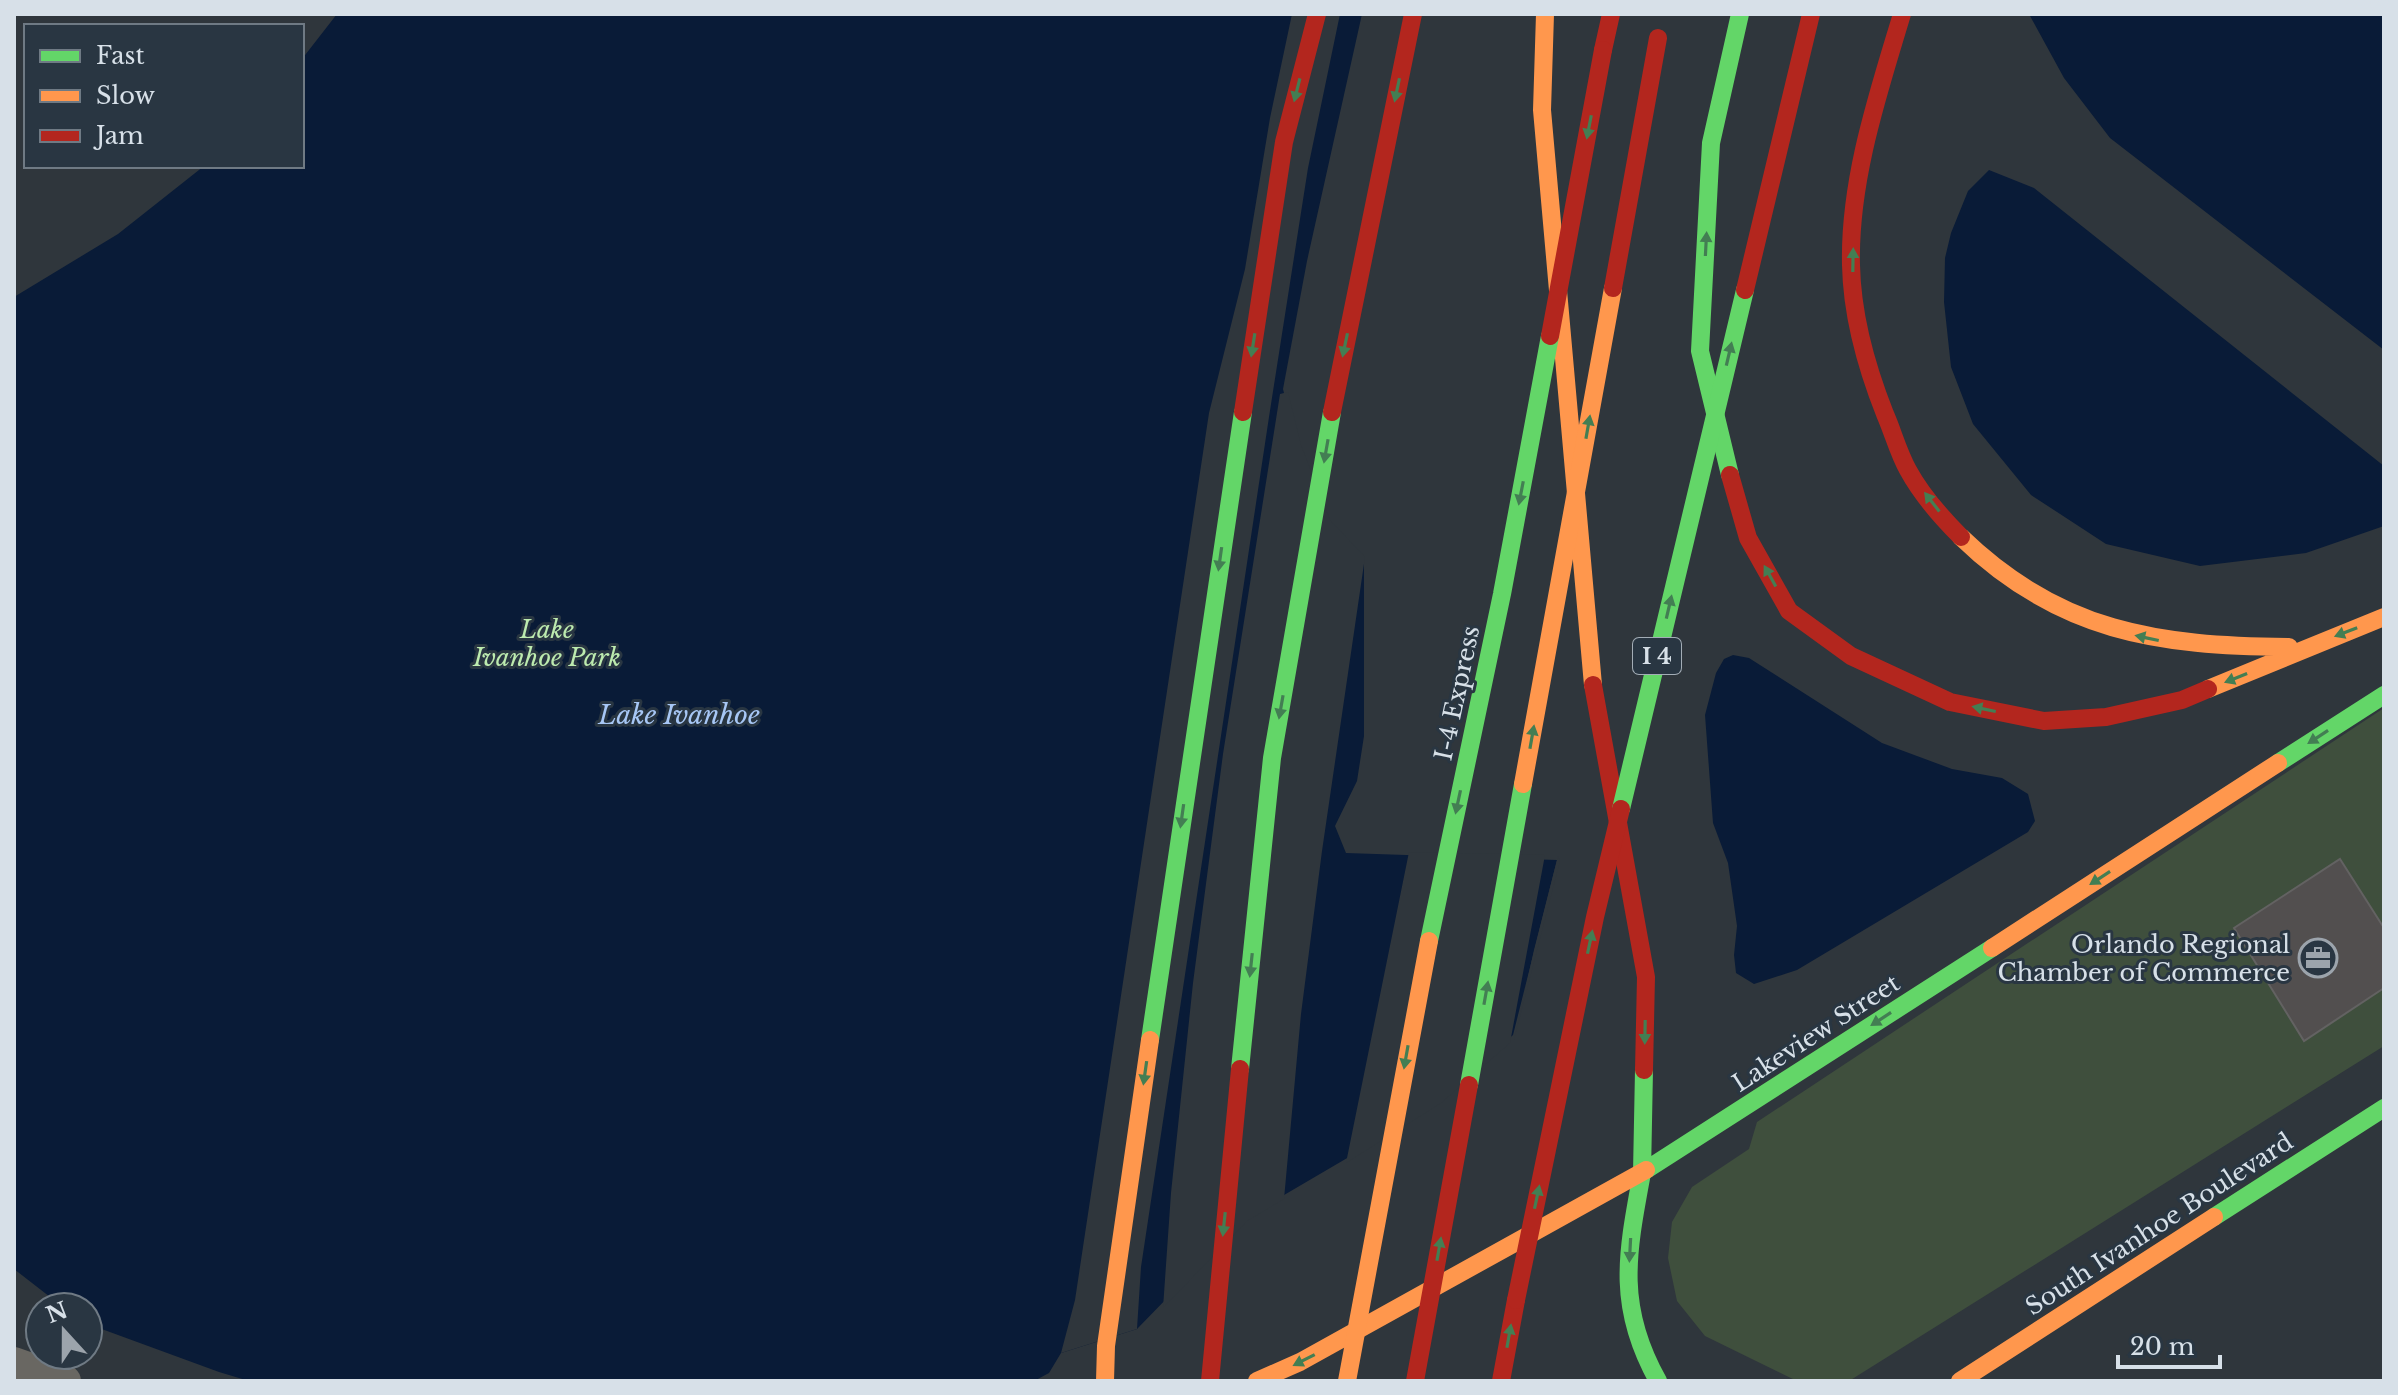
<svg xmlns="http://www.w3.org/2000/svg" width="2398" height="1395" viewBox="0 0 2398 1395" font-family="'Libre Baskerville',serif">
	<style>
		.green { fill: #3f4f3d }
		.water { fill: #091b37 }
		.pier { fill: #2f363c }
		.building { fill: #524f4f; stroke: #636262; stroke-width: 2 }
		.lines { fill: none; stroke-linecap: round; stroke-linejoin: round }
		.street { stroke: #696762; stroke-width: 32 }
		.fast { stroke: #63d668; stroke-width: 18 }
		.slow { stroke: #ff974d; stroke-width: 18 }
		.jam { stroke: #b3261e; stroke-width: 18 }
		.fast-bridge { stroke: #63d668; stroke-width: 18 }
		.slow-bridge { stroke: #ff974d; stroke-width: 18 }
		.jam-bridge { stroke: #b3261e; stroke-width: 18 }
		.oneway { fill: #437e53 }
		.labels { text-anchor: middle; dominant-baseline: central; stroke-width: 6; stroke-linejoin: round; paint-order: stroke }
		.shield { fill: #293642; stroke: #a3adb6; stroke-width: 2 }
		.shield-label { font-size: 22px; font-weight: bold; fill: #d7e0e8 }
		.park-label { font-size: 24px; font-style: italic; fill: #bdebaf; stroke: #293642 }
		.street-label { font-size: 24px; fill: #d7e0e8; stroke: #293642 }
		.poi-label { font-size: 24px; fill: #d7e0e8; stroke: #293642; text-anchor: end }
		.water-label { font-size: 26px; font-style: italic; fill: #a7c7f5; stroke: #293642 }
	</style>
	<rect width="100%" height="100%" fill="#2f363c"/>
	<path class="green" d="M2384 708V1046L1849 1381H1797L1705 1336 1677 1301 1668 1258 1672 1222 1692 1187 1749 1149 1757 1122Z"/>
	<path class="water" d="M337 14H1362L1307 261 1283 389 1297 446 1327 522 1364 562V736L1357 781 1335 826 1346 853 1557 860 1513 1035 1438 1100 1366 1147 1245 1218 1137 1329 1061 1353 1049 1373 1034 1381H249L219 1372 88 1324V1307H63L14 1269V297L118 234 204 166H302V59Z
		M2029 14H2384V350L2110 138 2064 78Z
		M1989 170 2034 188 2384 466V526L2306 553 2200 566 2106 544 2031 495 1973 424 1951 367 1944 302 1945 258 1951 233 1968 191Z
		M1733 655 1749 658 1882 743 1952 769 2002 778 2028 794 2035 821 2028 832 1797 970 1754 984 1736 973 1734 955 1737 926 1728 863 1713 823 1705 715 1716 673 1724 659Z"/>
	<path class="pier" d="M1292 14H1340L1308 168 1269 417 1141 1267 1137 1329 1061 1353 1075 1300 1209 413 1245 269 1270 118Z
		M1288 392 1301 445 1330 520 1365 557 1322 851 1301 1014 1284 1199 1247 1221 1163 1308 1171 1193 1193 983 1223 754 1280 394Z
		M1409 852 1545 855 1510 1043 1441 1103 1346 1163Z
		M1558 856 1560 861 1514 1040 1534 950Z"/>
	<path class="building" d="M2340 859 2384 928V988L2304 1041 2234 928Z"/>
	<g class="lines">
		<path class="street" d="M14 1363 65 1381"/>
		<path class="fast" d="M1730 475 1700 351 1711 143 1740 14
			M2278 763 2384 695
			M1150 1040 1243 412
			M1240 1069 1272 758 1332 412
			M1646 1170 1992 948
			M1642 1173C1627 1254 1616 1306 1658 1381
			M1642 1173 1644 1070
			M2214 1217 2384 1108"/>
		<path class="slow" d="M1545 14 1542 110 1593 685
			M1961 537C2059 632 2158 646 2289 647
			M2208 689 2384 617
			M1992 948 2278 763
			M1105 1381 1106 1346 1150 1040
			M1257 1381 1300 1362 1646 1170
			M1960 1381 2214 1217"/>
		<path class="jam" d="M1902 14C1878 94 1849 180 1851 265 1852 316 1866 366 1885 414 1893 432 1898 452 1908 470 1921 494 1942 518 1961 537
			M1603 50 1611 14
			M1243 412 1284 142 1317 14
			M1332 412 1413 14
			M1730 475 1748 538 1789 611 1851 656 1950 702 2044 721 2106 717 2182 700 2208 689
			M1593 685 1646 977 1644 1070
			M1210 1381 1240 1069
			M1501 1381 1516 1300"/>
		<path class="fast-bridge" d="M1621 809 1745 290
			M1429 941 1502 594 1550 336
			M1469 1085 1523 784"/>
		<path class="slow-bridge" d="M1523 784 1613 288
			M1347 1381 1429 941"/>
		<path class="jam-bridge" d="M1613 288 1658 38
			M1745 290 1811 14
			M1550 336 1603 50
			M1516 1300 1595 917 1621 809
			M1415 1381 1469 1085"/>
	</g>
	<defs><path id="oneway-solid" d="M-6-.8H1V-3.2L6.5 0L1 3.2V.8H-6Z" transform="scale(2)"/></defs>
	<g class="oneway">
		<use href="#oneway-solid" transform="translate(1297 90) rotate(104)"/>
		<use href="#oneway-solid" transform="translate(1397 90) rotate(102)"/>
		<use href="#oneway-solid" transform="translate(1589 127) rotate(101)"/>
		<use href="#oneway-solid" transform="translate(1706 244) rotate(-87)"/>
		<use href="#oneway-solid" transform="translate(1853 260) rotate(-89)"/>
		<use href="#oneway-solid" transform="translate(1253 345) rotate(99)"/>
		<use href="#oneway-solid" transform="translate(1345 345) rotate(102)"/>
		<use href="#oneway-solid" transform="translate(1729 354) rotate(-77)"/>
		<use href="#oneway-solid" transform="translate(1588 427) rotate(-80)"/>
		<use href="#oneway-solid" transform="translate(1326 451) rotate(100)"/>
		<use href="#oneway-solid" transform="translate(1521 493) rotate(101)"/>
		<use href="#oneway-solid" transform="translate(1932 502) rotate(-128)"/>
		<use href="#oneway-solid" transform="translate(1220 559) rotate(98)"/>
		<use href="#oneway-solid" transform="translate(1770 576) rotate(-119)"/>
		<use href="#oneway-solid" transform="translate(1669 607) rotate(-77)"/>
		<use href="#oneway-solid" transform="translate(2346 632) rotate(159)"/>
		<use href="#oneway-solid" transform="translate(2147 638) rotate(-168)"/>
		<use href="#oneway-solid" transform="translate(2236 678) rotate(158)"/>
		<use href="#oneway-solid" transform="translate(1281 707) rotate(100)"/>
		<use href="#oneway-solid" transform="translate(1984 709) rotate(-168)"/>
		<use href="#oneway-solid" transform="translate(1532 737) rotate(-80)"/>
		<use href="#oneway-solid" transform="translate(2318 737) rotate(147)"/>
		<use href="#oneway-solid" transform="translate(1458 802) rotate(102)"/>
		<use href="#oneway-solid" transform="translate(1182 816) rotate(98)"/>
		<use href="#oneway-solid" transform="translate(2100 878) rotate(147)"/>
		<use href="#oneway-solid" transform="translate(1590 942) rotate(-78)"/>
		<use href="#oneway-solid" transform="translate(1251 965) rotate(96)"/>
		<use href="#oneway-solid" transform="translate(1486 993) rotate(-80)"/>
		<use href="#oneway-solid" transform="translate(1881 1019) rotate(147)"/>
		<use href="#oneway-solid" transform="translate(1645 1032) rotate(91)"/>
		<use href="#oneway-solid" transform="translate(1406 1057) rotate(100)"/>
		<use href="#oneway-solid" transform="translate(1145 1073) rotate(98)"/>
		<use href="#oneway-solid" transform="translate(1537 1197) rotate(-78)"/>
		<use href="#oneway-solid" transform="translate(1224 1224) rotate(96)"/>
		<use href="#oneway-solid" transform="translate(1439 1249) rotate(-80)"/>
		<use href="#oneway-solid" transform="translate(1630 1250) rotate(93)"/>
		<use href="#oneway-solid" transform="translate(1509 1336) rotate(-80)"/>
		<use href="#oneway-solid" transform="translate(1304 1360) rotate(153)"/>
	</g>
	<defs>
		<symbol id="office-ring" viewBox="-11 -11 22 22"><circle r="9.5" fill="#293642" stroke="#9ca4ac" stroke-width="1.5"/><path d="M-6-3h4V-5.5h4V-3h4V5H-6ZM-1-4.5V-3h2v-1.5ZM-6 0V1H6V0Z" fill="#9ca4ac"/></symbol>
	</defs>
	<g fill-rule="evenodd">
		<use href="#office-ring" x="2296" y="936" width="44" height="44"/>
	</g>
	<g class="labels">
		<rect class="shield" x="1633" y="638" width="48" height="36" rx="6"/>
		<g class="shield-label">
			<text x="1657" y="656">I 4</text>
		</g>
		<g class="park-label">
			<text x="547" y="629">Lake<tspan x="547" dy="28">Ivanhoe Park</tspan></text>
		</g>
		<g class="street-label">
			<text transform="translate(1457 693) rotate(-78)">I-4 Express</text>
			<text transform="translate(1816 1033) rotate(-33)">Lakeview Street</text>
			<text transform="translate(2159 1224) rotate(-33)">South Ivanhoe Boulevard</text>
		</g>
		<g class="poi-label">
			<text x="2290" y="944">Orlando Regional<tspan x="2290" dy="28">Chamber of Commerce</tspan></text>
		</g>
		<g class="water-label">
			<text x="679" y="715">Lake Ivanhoe</text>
		</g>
	</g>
	<rect width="2398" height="1395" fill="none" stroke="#d7e0e8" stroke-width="32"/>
	<rect x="24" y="24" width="280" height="144" fill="#293642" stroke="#6f7a84" stroke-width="2"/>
	<rect x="40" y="50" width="40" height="12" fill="#63d668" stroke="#6f7a84" stroke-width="2"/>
	<text x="96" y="64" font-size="24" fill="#d7e0e8">Fast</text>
	<rect x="40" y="90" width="40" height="12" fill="#ff974d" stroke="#6f7a84" stroke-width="2"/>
	<text x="96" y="104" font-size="24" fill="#d7e0e8">Slow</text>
	<rect x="40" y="130" width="40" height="12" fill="#b3261e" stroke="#6f7a84" stroke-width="2"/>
	<text x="96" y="144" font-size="24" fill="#d7e0e8">Jam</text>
	<g transform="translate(64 1331) rotate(339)"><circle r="38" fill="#293642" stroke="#6f7a84" stroke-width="2"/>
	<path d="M0-6L14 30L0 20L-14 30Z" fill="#9ca4ac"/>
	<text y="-12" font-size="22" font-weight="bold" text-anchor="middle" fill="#d7e0e8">N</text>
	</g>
	<path d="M2118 1355v12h102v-12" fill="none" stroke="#d7e0e8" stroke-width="4"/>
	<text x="2130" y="1355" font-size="24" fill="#d7e0e8" stroke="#293642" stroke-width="6" paint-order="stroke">20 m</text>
</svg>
